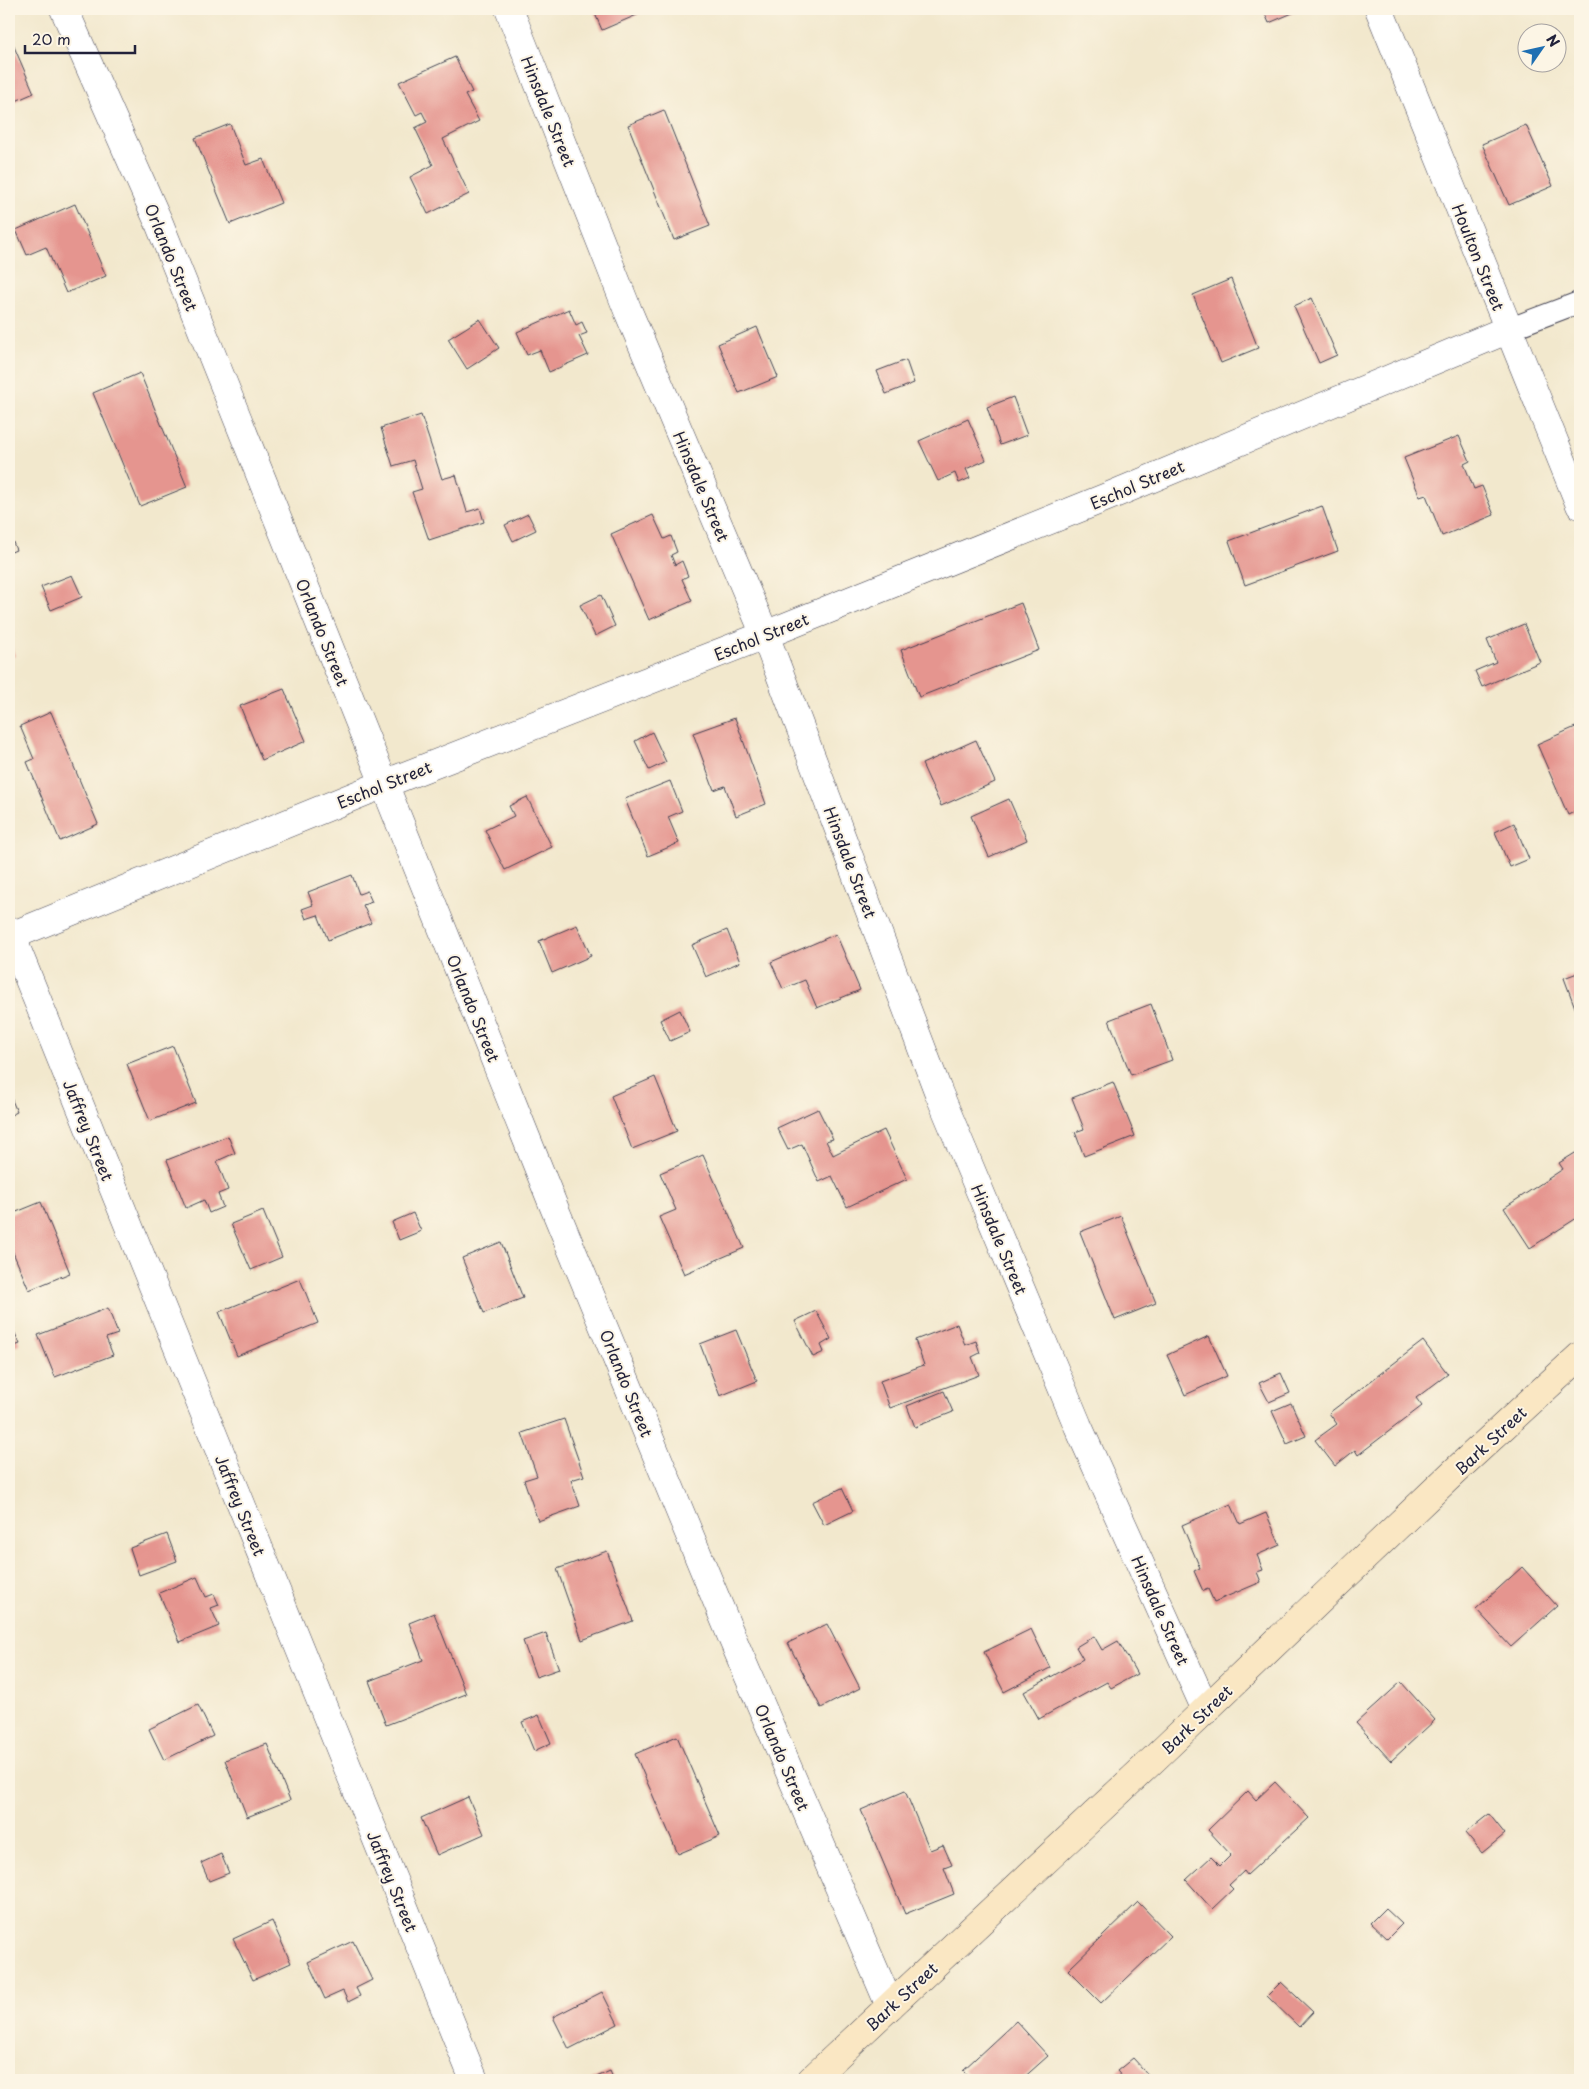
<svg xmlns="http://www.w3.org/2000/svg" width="1589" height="2089" viewBox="0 0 1589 2089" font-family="'Playpen Sans',sans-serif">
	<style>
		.building { fill: #e5958f }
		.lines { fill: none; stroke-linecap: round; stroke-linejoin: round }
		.lane-casing { stroke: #414051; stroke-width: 23 }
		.street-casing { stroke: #414051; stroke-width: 29 }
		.secondary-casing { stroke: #414051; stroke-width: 29 }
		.lane { stroke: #fff; stroke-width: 21 }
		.street { stroke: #fff; stroke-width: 28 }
		.secondary { stroke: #fae7c3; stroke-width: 28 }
		.labels { text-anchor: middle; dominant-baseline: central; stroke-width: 4; stroke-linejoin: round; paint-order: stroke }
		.street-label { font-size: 16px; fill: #22223b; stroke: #fcf5e5 }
	</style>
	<rect width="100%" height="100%" fill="#fcf5e5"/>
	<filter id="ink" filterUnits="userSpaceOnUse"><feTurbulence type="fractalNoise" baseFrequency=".02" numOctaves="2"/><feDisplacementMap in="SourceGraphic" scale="10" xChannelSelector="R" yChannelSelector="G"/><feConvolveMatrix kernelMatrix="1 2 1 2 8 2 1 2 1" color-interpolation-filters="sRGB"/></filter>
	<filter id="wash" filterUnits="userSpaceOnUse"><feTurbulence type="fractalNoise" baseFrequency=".0096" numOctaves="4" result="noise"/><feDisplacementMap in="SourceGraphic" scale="20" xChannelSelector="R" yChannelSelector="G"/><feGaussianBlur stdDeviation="1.12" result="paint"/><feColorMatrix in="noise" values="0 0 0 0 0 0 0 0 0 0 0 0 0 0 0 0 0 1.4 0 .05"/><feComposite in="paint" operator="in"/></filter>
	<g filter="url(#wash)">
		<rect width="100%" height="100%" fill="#f2e8cd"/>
		<g id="blocks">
			<path class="building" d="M583 9H645L646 11 602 30 593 9 584 12Z
				M1263 9H1302L1269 23Z
				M9 35 34 93 9 104Z
				M455 57 472 92 465 95 479 121 443 139 469 194 428 214 410 177 433 165 415 128 427 122 422 112 416 115 399 82Z
				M664 110 710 226 674 240 628 125Z
				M230 124 246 165 263 159 281 203 230 224 195 138Z
				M1526 125 1553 186 1509 205 1482 144Z
				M75 204 106 276 66 293 46 247 27 255 16 230Z
				M1231 279 1258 348 1221 363 1193 295Z
				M1312 298 1337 355 1319 363 1294 306Z
				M569 309 576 325 582 322 587 333 579 336 588 355 549 372 540 350 527 355 517 332Z
				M480 319 499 348 467 369 448 339Z
				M757 327 778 377 739 393 718 344Z
				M906 360 914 383 886 394 877 371Z
				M140 373 187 487 140 506 93 393Z
				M1013 397 1027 435 1000 445 987 407Z
				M421 415 442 479 456 475 467 512 480 508 484 522 429 540 412 492 422 489 413 460 393 466 381 428Z
				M968 419 986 460 966 469 970 478 959 483 955 473 938 481 919 441Z
				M1459 436 1470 461 1464 464 1474 489 1482 486 1494 515 1442 536 1426 495 1420 497 1404 458Z
				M1322 506 1338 551 1245 585 1229 541Z
				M528 514 536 530 513 541 505 525Z
				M653 515 664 539 671 536 677 552 671 555 675 565 682 561 688 576 682 579 692 601 649 620 611 534Z
				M9 532 16 550 9 553Z
				M72 575 82 597 51 610 41 587Z
				M601 595 615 626 595 636 580 605Z
				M1021 603 1039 650 919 697 901 650Z
				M1524 624 1540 662 1482 687 1475 671 1496 662 1487 640Z
				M9 639 15 656 9 658Z
				M284 689 306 741 262 760 240 706Z
				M51 712 98 824 60 841 27 762 34 759 20 726Z
				M735 718 766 804 736 816 725 786 714 790 693 733Z
				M1580 725V809L1568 815 1537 744Z
				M652 732 666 762 649 770 635 741Z
				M976 740 995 782 941 806 922 764Z
				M670 781 682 811 668 817 679 843 648 856 625 799Z
				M527 797 552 847 505 870 485 830 514 816 509 806Z
				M1009 799 1027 840 989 857 971 816Z
				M1514 823 1529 859 1510 867 1495 832Z
				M352 875 359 894 367 891 372 902 363 905 371 923 328 940 318 915 306 919 302 909 313 905 308 892Z
				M577 925 591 956 552 973 539 941Z
				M727 930 740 962 706 977 692 945Z
				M836 934 860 990 817 1008 805 980 783 989 771 962Z
				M1580 972V1021L1564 978Z
				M1151 1004 1172 1060 1131 1075 1109 1020Z
				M680 1010 690 1032 670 1041 660 1020Z
				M173 1046 196 1103 150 1121 127 1064Z
				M655 1077 677 1131 632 1149 611 1096Z
				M1113 1082 1135 1136 1084 1156 1075 1132 1084 1129 1072 1098Z
				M9 1093 17 1112 9 1116Z
				M818 1109 833 1139 826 1141 833 1155 884 1130 907 1179 847 1207 832 1176 819 1182 802 1144 788 1150 777 1128Z
				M228 1136 235 1153 217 1161 228 1190 218 1194 223 1207 209 1213 204 1200 186 1208 167 1160Z
				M1580 1150V1192L1577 1194 1580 1199V1216L1530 1248 1504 1208 1563 1169 1559 1163Z
				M703 1155 744 1248 684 1274 659 1217 676 1210 660 1173Z
				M41 1202 70 1273 29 1290 9 1243V1215Z
				M263 1211 282 1257 251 1270 231 1224Z
				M413 1213 421 1231 399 1240 392 1222Z
				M1121 1216 1156 1303 1115 1320 1080 1232Z
				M501 1242 523 1298 484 1313 462 1258Z
				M300 1279 318 1323 237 1356 219 1312Z
				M108 1308 118 1334 106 1338 113 1355 55 1377 38 1335Z
				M816 1311 831 1339 821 1345 824 1352 813 1357 795 1321Z
				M10 1323 20 1344 9 1348V1324Z
				M957 1324 965 1345 976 1341 980 1353 972 1357 979 1375 890 1408 880 1381 924 1365 915 1340Z
				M736 1330 757 1381 720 1396 700 1344Z
				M1209 1336 1227 1376 1185 1395 1167 1355Z
				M1423 1341 1448 1374 1416 1398 1422 1406 1358 1455 1355 1450 1335 1466 1315 1440 1337 1424 1329 1413Z
				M1281 1373 1290 1393 1269 1402 1259 1383Z
				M944 1391 953 1412 915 1427 907 1406Z
				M1291 1403 1306 1436 1287 1444 1272 1411Z
				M564 1419 584 1476 571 1480 580 1506 538 1521 524 1480 537 1476 522 1433Z
				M842 1488 853 1511 824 1525 812 1502Z
				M1231 1504 1240 1524 1266 1513 1280 1545 1257 1555 1263 1570 1257 1572 1261 1582 1214 1602 1208 1589 1203 1591 1194 1571 1200 1568 1182 1525Z
				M167 1534 177 1561 139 1575 130 1548Z
				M607 1551 633 1621 582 1640 557 1569Z
				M1522 1567 1557 1606 1511 1647 1476 1609Z
				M197 1577 206 1597 214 1594 219 1605 211 1608 219 1626 180 1642 159 1593Z
				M434 1613 466 1694 386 1725 369 1681 423 1660 409 1623Z
				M827 1624 860 1688 821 1708 788 1643Z
				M1031 1629 1050 1668 1004 1692 984 1652Z
				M546 1633 559 1669 536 1677 523 1641Z
				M1094 1636 1102 1650 1118 1641 1137 1674 1111 1688 1107 1682 1039 1719 1024 1692 1083 1659 1076 1647Z
				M1401 1682 1435 1720 1391 1761 1356 1723Z
				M198 1705 213 1736 164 1760 149 1729Z
				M539 1715 551 1743 534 1751 522 1722Z
				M677 1736 720 1836 678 1854 635 1754Z
				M267 1744 290 1800 247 1817 225 1760Z
				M1275 1782 1309 1818 1247 1875 1244 1871 1229 1885 1233 1889 1212 1909 1186 1880 1211 1857 1220 1866 1231 1855 1208 1830 1248 1791 1256 1800Z
				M905 1791 930 1850 943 1845 952 1865 944 1868 954 1894 905 1914 861 1810Z
				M468 1797 484 1834 437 1855 421 1818Z
				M1489 1814 1505 1834 1482 1853 1465 1833Z
				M221 1854 229 1873 209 1881 201 1863Z
				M1138 1902 1171 1936 1101 2003 1068 1970Z
				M1385 1908 1402 1924 1387 1939 1370 1923Z
				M272 1921 291 1963 253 1980 233 1939Z
				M353 1941 372 1980 356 1988 360 1996 348 2002 343 1991 325 1999 308 1962Z
				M1281 1982 1313 2012 1299 2027 1267 1996Z
				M602 1992 618 2024 569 2049 553 2017Z
				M1016 2021 1048 2056 1021 2080H960L967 2074 963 2070Z
				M1133 2058 1153 2080H1125L1117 2071Z
				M610 2071 614 2080H590Z"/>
		</g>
	</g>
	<g filter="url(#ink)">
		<use href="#blocks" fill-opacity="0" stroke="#414051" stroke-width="1"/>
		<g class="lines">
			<defs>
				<path id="lane" d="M1509 329 1580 302"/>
				<path id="street" d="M64 9 159 223 554 1207 733 1640 890 2006
					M509 9 628 311 765 635 938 1091 1078 1426 1206 1710
					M1379 9 1580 505
					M9 930 474 2080
					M11 936 384 784 765 635 1107 497 1509 329"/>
				<path id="secondary" d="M811 2080 1155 1758 1454 1472 1580 1356"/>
			</defs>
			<use href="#lane" class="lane-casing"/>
			<use href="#street" class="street-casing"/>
			<use href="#secondary" class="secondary-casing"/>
			<use href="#lane" class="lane"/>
			<use href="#street" class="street"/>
			<use href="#secondary" class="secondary"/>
		</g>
	</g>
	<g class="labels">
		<g class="street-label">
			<text transform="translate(549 111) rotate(68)">Hinsdale Street</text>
			<text transform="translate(172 257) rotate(68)">Orlando Street</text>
			<text transform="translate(1479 257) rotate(68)">Houlton Street</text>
			<text transform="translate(1137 484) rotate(-23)">Eschol Street</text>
			<text transform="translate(702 486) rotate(67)">Hinsdale Street</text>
			<text transform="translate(323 632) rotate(68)">Orlando Street</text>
			<text transform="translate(761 636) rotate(-22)">Eschol Street</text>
			<text transform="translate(384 784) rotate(-22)">Eschol Street</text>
			<text transform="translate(851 862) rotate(69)">Hinsdale Street</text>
			<text transform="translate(474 1008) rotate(68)">Orlando Street</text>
			<text transform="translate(89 1130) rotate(68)">Jaffrey Street</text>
			<text transform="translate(1000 1239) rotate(67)">Hinsdale Street</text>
			<text transform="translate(627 1383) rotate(68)">Orlando Street</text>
			<text transform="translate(1490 1440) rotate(-43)">Bark Street</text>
			<text transform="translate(241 1505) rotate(68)">Jaffrey Street</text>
			<text transform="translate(1161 1610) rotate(66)">Hinsdale Street</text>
			<text transform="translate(1196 1719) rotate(-44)">Bark Street</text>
			<text transform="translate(783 1757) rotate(67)">Orlando Street</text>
			<text transform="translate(393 1881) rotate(68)">Jaffrey Street</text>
			<text transform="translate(901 1996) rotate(-43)">Bark Street</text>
		</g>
	</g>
	<rect width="1589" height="2089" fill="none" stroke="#fcf5e5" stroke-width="30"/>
	<g transform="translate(1542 48) rotate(56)"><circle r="24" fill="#fcf5e5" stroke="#a5a1a1"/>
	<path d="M0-4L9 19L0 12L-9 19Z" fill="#1f6fb2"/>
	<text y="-8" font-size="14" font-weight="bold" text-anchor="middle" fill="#22223b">N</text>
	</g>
	<path d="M25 45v8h110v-8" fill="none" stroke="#22223b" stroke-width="2.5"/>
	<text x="32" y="45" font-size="15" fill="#22223b" stroke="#fcf5e5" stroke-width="4" paint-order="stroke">20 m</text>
</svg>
